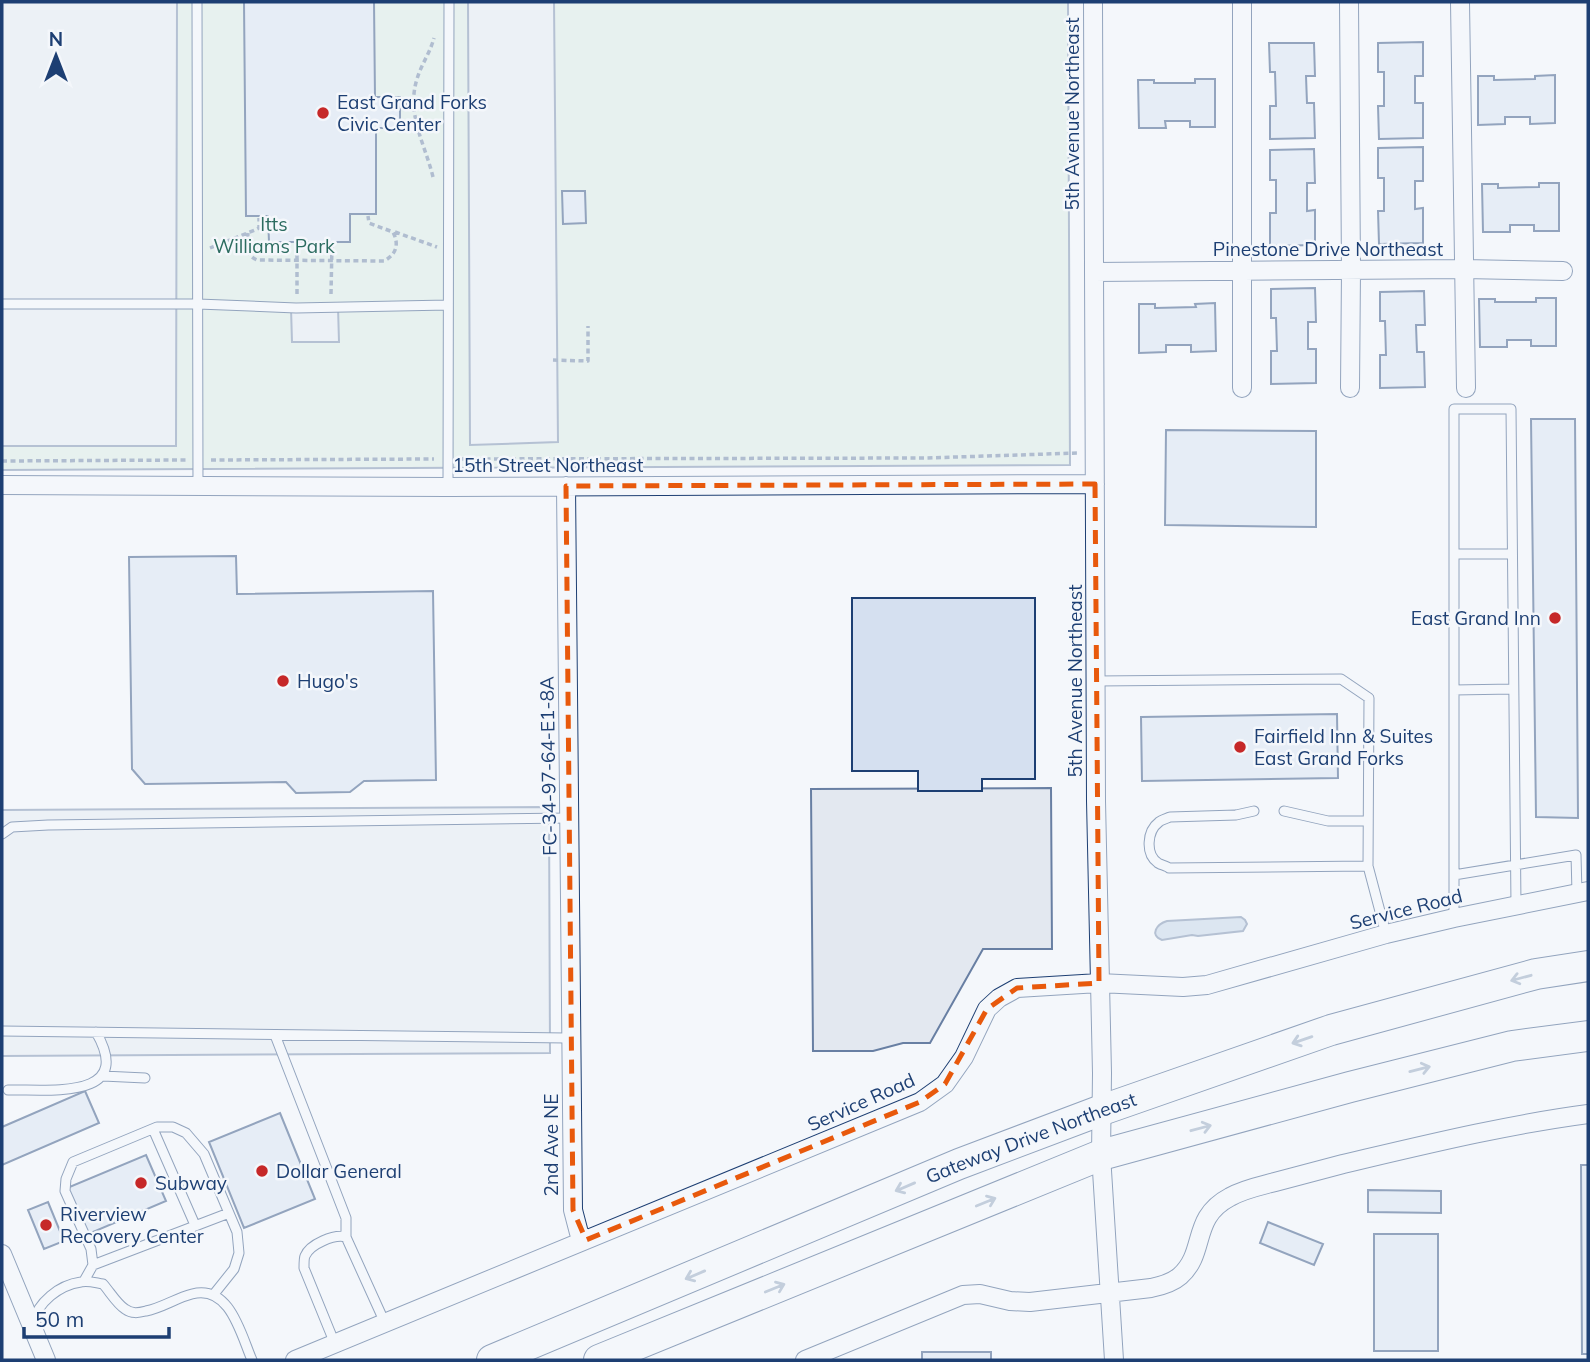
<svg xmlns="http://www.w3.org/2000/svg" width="1590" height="1362" viewBox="0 0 1590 1362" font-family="Mulish,sans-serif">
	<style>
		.green { fill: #d7e8df; stroke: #687fa3; stroke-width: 2 }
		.parking { fill: #e3e8f0; stroke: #687fa3; stroke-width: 2 }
		.water { fill: #bed0e5; stroke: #687fa3; stroke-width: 2 }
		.building { fill: #d5e0f0; stroke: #1d3f73; stroke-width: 2 }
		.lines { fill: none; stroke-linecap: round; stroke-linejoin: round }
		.service-casing { stroke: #1d3f73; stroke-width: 11 }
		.minor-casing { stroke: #1d3f73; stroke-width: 20 }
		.trunk-casing { stroke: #1d3f73; stroke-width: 32 }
		.path { stroke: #5e769c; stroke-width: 3.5; stroke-dasharray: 5 3.5; stroke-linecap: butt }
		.service { stroke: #f4f7fb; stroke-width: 9 }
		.minor { stroke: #f4f7fb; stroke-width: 18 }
		.trunk { stroke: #f4f7fb; stroke-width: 30 }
		.oneway { stroke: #889bb7 }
		.marked { fill: none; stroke: #e8590c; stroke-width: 5; stroke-dasharray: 14 9; stroke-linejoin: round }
		.poi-dot { fill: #c62828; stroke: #f4f7fb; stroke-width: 2.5 }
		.labels { text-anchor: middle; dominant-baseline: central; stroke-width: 5; stroke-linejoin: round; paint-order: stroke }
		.poi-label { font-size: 19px; fill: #1d3f73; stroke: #f4f7fb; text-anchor: start }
		.street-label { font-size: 19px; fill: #1d3f73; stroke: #f4f7fb }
		.park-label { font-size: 19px; fill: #2c6c60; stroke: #f4f7fb }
	</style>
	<rect width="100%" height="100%" fill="#f4f7fb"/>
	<path class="green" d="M2 2H1068L1070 465 2 470Z"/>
	<path class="parking" d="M2 2H177L176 446H2Z
		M468 2H554L558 442 470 445Z
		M338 307 339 342H292L291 308Z
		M1051 788 1052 949H983L930 1043H903L873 1051H813L811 789Z
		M549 807 550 1053 2 1056V810Z"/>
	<path class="water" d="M1241 917 1245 920 1247 924 1243 931 1198 936 1192 935 1162 940C1149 935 1157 924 1167 921Z"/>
	<path class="building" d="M244 2H374L375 97H400V128H376V214H350V242H269L268 216H246Z
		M1423 42V76H1415V103H1423V138L1379 139 1378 106H1384V72H1378V43Z
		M1269 43H1314L1315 76H1306L1307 103H1314L1315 138 1270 139V106H1276L1275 72H1270Z
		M1555 75V123L1530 124V117H1505V124L1478 125V76H1494V80L1535 79V76Z
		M1195 79H1215V127H1190V121H1165L1166 128H1139L1138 80H1154V83H1195Z
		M1423 147V181H1415V209L1423 208V243L1379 244 1378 211H1384V178H1378V148Z
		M1314 149 1315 183H1307V211L1315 210V245L1270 246V213H1276V180H1270V150Z
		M1539 183H1559V231H1534V225H1510V232H1483L1482 184H1498V188L1539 187Z
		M562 191H585L586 223 563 224Z
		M1315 288 1316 322H1308V349H1316V383L1271 384V351H1277L1276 318H1271V289Z
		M1424 291 1425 325H1416L1417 352H1424L1425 387 1380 388V355H1386L1385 321H1380V292Z
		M1536 298H1556V346H1531V340H1507V347H1480L1479 299H1495V302H1536Z
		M1215 303 1216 351 1191 352V345H1166V352L1139 353V304H1155V308L1196 307 1195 304Z
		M1531 419H1575L1578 818 1536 817Z
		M1166 430 1316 431V527L1165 525Z
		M236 556 237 594 433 591 436 780 364 781 350 792 296 793 286 782 145 784 132 769 129 557Z
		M852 598H1035V779H982V791H918V771H852Z
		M1337 714 1338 778 1142 781 1141 717Z
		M85 1091 99 1123 2 1165V1127Z
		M280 1113 315 1199 244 1228 209 1142Z
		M146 1155 166 1201 86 1235 67 1188Z
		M1581 1165H1588V1354H1582Z
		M1368 1190 1441 1191V1213L1368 1212Z
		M48 1202 64 1241 44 1249 28 1210Z
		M1268 1222 1323 1244 1314 1265 1260 1243Z
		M1374 1234H1438V1351H1374Z
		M922 1352H991V1360H922Z"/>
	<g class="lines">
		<defs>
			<path id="service" d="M197 2 198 486
				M2 304H198L296 308 448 305
				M448 487 449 2
				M1454 554H1512
				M1096 681 1341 679 1369 698 1368 866 1386 934
				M1454 690 1513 689
				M1254 811 1236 815 1170 817C1168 818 1161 820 1159 822 1147 831 1145 854 1158 863 1159 864 1169 867 1169 868L1368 866
				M1284 811 1328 821H1368
				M2 834 12 827 48 825 570 818
				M1454 875 1576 855 1577 893
				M1454 918V409H1511L1516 905
				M2 1031 566 1038 570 1040 571 1044
				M275 1035 346 1218V1237
				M103 1076 145 1078
				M8 1090C48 1089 136 1101 96 1032
				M153 1129 195 1225
				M93 1265 229 1213
				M84 1281 93 1265 91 1249 65 1191 66 1179 73 1162 157 1127H173L186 1133 204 1154 237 1232 239 1253 234 1269 214 1294
				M32 1324C38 1302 59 1285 81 1282 88 1280 96 1283 103 1284 110 1292 117 1304 125 1309 132 1314 138 1313 146 1311 162 1308 176 1298 192 1294 230 1284 241 1335 252 1360
				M335 1344 304 1268C304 1266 304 1258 305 1256 310 1244 334 1234 346 1237L385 1323"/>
			<path id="minor" d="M1093 2 1096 801 1102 1073 1101 1155 1114 1360
				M1349 2 1351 270 1350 388
				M1460 2 1466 388
				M1094 272 1464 269 1563 271
				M1242 388V2
				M2 485 448 487 1095 484
				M566 486 573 1210 579 1233 586 1240
				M2 1254 46 1360
				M295 1360 920 1102 945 1084 964 1057 987 1009 999 998 1017 988 1099 983 1183 987 1207 985 1386 934 1454 918 1588 891
				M805 1360 963 1295 980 1294 1010 1301 1030 1302 1151 1288C1161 1286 1172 1283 1180 1276 1207 1252 1190 1218 1230 1197 1244 1189 1260 1186 1275 1182 1298 1176 1320 1170 1343 1164 1424 1145 1505 1125 1588 1114"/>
			<g id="trunk">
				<path id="s1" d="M492 1360 959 1164 1102 1110 1331 1030 1536 974 1588 966"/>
				<path d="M599 1360 1101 1155 1350 1087 1512 1046 1588 1036"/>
			</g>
		</defs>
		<use href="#service" class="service-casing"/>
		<use href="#minor" class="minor-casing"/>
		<use href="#trunk" class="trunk-casing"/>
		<path class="path" d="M402 104H414
			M433 177C425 144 406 114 417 79 421 65 430 53 434 38
			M395 232 437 247
			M248 233C247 244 245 255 257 260L384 261C397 254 399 244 393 232L369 223 368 216
			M210 248 255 230 259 228V218
			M297 294V244
			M331 294 332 244
			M553 360 588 361V326
			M460 459 926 458 1078 453
			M211 460 434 459
			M2 461 186 460"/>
		<use href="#service" class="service"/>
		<use href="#minor" class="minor"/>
		<use href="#trunk" class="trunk"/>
	</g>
	<defs><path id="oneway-shaft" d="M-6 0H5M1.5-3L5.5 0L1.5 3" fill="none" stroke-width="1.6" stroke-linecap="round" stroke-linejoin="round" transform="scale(1.75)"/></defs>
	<g class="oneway">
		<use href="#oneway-shaft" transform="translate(1521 978) rotate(165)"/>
		<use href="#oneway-shaft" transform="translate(1302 1040) rotate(161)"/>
		<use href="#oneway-shaft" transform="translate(1420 1069) rotate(-14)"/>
		<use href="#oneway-shaft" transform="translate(1201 1128) rotate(-15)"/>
		<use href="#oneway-shaft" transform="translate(905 1187) rotate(157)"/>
		<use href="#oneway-shaft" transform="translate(986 1202) rotate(-22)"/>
		<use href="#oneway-shaft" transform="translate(695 1275) rotate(157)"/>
		<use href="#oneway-shaft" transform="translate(775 1288) rotate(-22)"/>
	</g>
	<path d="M0 0H1590V1362H0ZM1095 484 1099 983 1017 988 987 1009 945 1084 920 1102 586 1240 573 1210 566 486Z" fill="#f4f7fb" fill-opacity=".55" fill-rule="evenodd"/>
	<path class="marked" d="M1095 484 1099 983 1017 988 987 1009 945 1084 920 1102 586 1240 573 1210 566 486Z"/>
	<g class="poi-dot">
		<circle cx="323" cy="113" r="7"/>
		<circle cx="1555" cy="618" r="7"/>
		<circle cx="283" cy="681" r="7"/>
		<circle cx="1240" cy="747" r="7"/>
		<circle cx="262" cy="1171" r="7"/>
		<circle cx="141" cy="1183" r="7"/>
		<circle cx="46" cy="1225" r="7"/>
	</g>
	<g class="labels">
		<g class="poi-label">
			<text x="337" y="102">East Grand Forks<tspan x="337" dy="22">Civic Center</tspan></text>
			<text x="1541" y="618" text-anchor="end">East Grand Inn</text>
			<text x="297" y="681">Hugo's</text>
			<text x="1254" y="736">Fairfield Inn &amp; Suites<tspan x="1254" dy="22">East Grand Forks</tspan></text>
			<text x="276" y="1171">Dollar General</text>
			<text x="155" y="1183">Subway</text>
			<text x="60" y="1214">Riverview<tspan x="60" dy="22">Recovery Center</tspan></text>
		</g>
		<g class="street-label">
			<text transform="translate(1072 114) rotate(-90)">5th Avenue Northeast</text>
			<text x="1328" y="249">Pinestone Drive Northeast</text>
			<text x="548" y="465">15th Street Northeast</text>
			<text transform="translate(1075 681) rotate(-90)">5th Avenue Northeast</text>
			<text transform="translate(548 766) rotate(-91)">FC-34-97-64-E1-8A</text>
			<text transform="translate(1406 909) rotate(-14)">Service Road</text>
			<text transform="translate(861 1102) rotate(-24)">Service Road</text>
			<text stroke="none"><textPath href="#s1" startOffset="583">Gateway Drive Northeast</textPath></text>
			<text transform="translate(551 1145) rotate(-90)">2nd Ave NE</text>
		</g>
		<g class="park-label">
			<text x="274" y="224">Itts<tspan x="274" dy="22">Williams Park</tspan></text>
		</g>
	</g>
	<rect width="1590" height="1362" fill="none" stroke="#1d3f73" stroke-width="7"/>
	<g transform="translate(56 56)" stroke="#f4f7fb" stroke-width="5" paint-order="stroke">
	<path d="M0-5L12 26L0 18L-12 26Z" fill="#1d3f73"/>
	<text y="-10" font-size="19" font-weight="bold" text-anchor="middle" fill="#1d3f73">N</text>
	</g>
	<path d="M24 1327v10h145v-10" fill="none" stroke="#1d3f73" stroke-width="3.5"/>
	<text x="35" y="1327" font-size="21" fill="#1d3f73" stroke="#f4f7fb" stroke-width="5" paint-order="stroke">50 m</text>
</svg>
